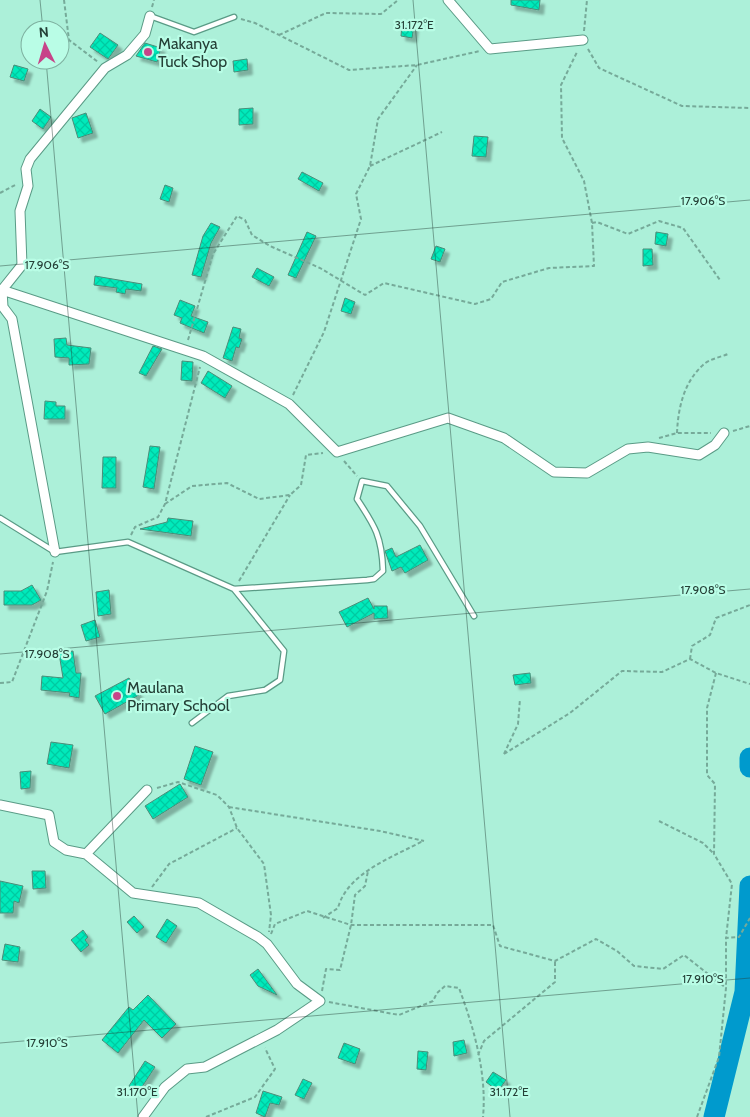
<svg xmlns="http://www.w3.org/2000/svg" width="750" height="1117" viewBox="0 0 750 1117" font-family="Cabin,sans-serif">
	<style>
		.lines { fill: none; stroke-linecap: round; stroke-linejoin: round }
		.river { stroke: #009acd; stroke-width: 21 }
		.building { fill: url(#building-cross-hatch); stroke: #4b8c78; filter: url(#shadow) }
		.lane-casing { stroke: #5a9b86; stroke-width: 7 }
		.street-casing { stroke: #5a9b86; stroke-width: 11 }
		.path { stroke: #76aa99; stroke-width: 2; stroke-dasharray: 4 2.5; stroke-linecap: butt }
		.lane { stroke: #fff; stroke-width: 4.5 }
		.street { stroke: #fff; stroke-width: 9 }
		.ticks { fill: none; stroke: #254037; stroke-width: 1; stroke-opacity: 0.45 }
		.poi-dot { fill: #c74389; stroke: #b9fde6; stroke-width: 2 }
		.labels { text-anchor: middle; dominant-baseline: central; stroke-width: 4.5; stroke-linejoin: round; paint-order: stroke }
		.poi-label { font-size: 16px; fill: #254037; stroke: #b9fde6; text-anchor: start }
		.ticks-label { font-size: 12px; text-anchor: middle; fill: #254037; stroke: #b9fde6; stroke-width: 4.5; stroke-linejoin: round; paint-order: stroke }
	</style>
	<defs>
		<pattern id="building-cross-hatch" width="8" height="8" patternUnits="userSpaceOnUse" patternTransform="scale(1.25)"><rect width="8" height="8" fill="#05eabb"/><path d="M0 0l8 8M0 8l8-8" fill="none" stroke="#06caa1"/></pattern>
		<filter id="shadow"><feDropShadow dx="4.5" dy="4.5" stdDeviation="1" flood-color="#0004"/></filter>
	</defs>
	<rect width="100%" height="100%" fill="#acf0d9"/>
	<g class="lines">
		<path class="river" d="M750 758V767
			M714 1117 745 992 750 886"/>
	</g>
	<path class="building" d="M511 0H540L539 10 511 5Z
		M402 24 414 26 412 38 401 36Z
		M100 33 118 45 108 59 90 47Z
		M145 43 161 48 157 62 136 56Z
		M247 59 248 70 234 72 233 61Z
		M14 65 28 69 24 81 10 77Z
		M253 108V124L239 125V109Z
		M40 109 51 117 43 129 32 121Z
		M86 113 93 133 78 138 72 118Z
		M474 136 488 137 486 157 472 156Z
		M302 172 323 183 319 191 298 179Z
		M165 185 173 188 169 202 160 199Z
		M211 223 220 227 211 243 201 277 192 275 203 236Z
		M307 232 316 236 296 278 288 275Z
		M656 232 668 234 666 246 655 244Z
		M436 246 445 249 440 262 431 259Z
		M643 249H652L653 265 643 266Z
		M257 268 274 277 269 286 252 277Z
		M95 276 142 284 141 291 126 289 125 294 116 292 117 288 94 285Z
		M345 298 355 302 351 314 341 311Z
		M180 300 195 306 191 316 208 322 204 333 180 323 182 318 174 315Z
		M233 327 241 329 239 338 242 339 239 348 236 347 232 361 223 358Z
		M66 338 67 345 91 348 89 364 69 365V358L55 357 54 339Z
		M153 346 162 349 146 376 139 373Z
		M182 361 193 362 192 381 181 380Z
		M208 371 232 386 225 398 201 383Z
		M45 401 56 402V406H65V419H44Z
		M150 446 160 447 154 489 143 487Z
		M103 457H116V488H102Z
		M168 518 193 521 191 536 140 529 167 522Z
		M420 545 428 560 405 573 401 567 392 571 385 551 392 548 396 557Z
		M32 585 41 600 32 605H4V591H21Z
		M109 590 111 614 98 616 96 592Z
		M368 598 374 609V606H387L388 618 374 619V613L347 627 339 612Z
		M95 620 100 637 86 641 81 625Z
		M73 651 76 673H81L79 698 69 696 70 693 41 690 42 676 63 678 59 653Z
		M530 673 531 683 515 685 513 675Z
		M129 678 139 695 105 714 95 696Z
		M51 742 73 745 69 768 47 764Z
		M195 746 213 752 201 785 184 779Z
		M31 771 30 788 21 789 20 772Z
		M180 784 188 797 153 819 145 806Z
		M32 871H45L46 888 33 889Z
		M0 881 23 886 19 903 14 901 13 913H0Z
		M134 916 144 927 137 933 127 922Z
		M167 919 177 926 166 943 156 937Z
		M83 930 88 937 85 940 89 945 81 952 71 940Z
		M5 944 20 947 18 962 2 960Z
		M258 969 277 995 258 986 250 975Z
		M148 995 176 1024 162 1038 144 1020 118 1053 102 1040 129 1007 133 1010Z
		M464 1040 467 1053 454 1056 453 1042Z
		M344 1043 360 1049 355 1064 338 1058Z
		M418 1051 428 1052 426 1070 417 1069Z
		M145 1061 155 1067 138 1093 129 1086Z
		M493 1072 506 1080 498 1091 486 1082Z
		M303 1079 312 1083 304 1099 295 1095Z
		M263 1091 282 1097 279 1105 270 1103 265 1117 256 1113Z"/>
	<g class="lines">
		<defs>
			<path id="lane" d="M150 16 194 32 234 17
				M0 518 55 552 128 542 234 589 367 580 374 579 383 571C382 537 375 526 357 499L362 481 387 486 420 526 474 616
				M192 723 228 696 265 690 280 680 284 651 234 589"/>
			<path id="street" d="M448 0 490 49 583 40
				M2 290 203 356 289 404 337 452 448 418 504 438 554 472 587 473 628 449 648 447 699 455 715 445 724 433
				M55 552 12 319 3 307 2 290 22 265 20 211 28 186 26 169 30 159 105 68 127 55 145 34 150 16
				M0 805 49 815 54 842 66 850 86 854 133 893 199 903 258 937 267 944 297 984 320 1001 277 1030 205 1067 187 1069 165 1087 143 1117
				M86 854 147 790"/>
		</defs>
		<use href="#lane" class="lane-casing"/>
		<use href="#street" class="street-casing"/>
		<path class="path" d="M64 0 69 40 98 62
			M152 7 154 0
			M241 19 255 23 349 70 417 65 480 51
			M584 31 587 0
			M279 35 326 13 381 14 398 0
			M588 49 599 68 682 106 750 108
			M370 166 442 132
			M0 193 17 184
			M592 223 597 222 628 234 659 221 683 228 720 280
			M188 340 213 254 237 216 245 220 252 235 270 246 320 268 365 295 384 283 475 304 491 299 502 282 549 268 594 266 592 223 584 181 562 138 561 85 577 52
			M293 395 324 332 361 219 356 194 370 166 378 119 417 65
			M733 431 750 426
			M677 433C678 408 684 382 703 365 709 359 721 357 728 354
			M659 438 677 433H711
			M344 461 357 476
			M165 504 192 486 227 483 259 499 290 495 301 485 306 455 323 453
			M131 535 135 527 158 517 165 504 200 367
			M239 581 290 495
			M690 659 692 646 710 635 716 618 750 605
			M716 673 707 708V775L715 784 714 854 732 884 726 938
			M0 683 12 682 47 591 53 562
			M504 754 570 713 622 671 662 672 690 659 716 673 750 684
			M504 754 518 724 520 699
			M157 788 178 782 217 795 229 807 237 828 264 864 271 915 269 932
			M229 807 380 831 424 841
			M659 821 703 843 714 854
			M152 887 169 864 237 828
			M323 918 338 908C347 873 393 857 423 841
			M271 934 275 924 307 911 351 925H493L500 946 555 961 596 939 617 951 634 966 663 969 684 955 726 988
			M322 991 326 969 340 970 351 925 355 895 365 886 368 871
			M329 1002 399 1015 433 1001 437 993 445 986 459 988C474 1028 487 1074 483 1117
			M478 1055 484 1041 555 982V961
			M206 1117 255 1097 275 1069 265 1048
			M697 1117 719 1057 726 988V938L739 937 750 918"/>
		<use href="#lane" class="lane"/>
		<use href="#street" class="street"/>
	</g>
	<path class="ticks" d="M40 0 43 30M413 0 510 1117M46 60 138 1117M0 266 750 200M0 654 750 589M0 1043 750 978"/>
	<g class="poi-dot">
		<circle cx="148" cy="52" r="5"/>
		<circle cx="117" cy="696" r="5"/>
	</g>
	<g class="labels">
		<g class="poi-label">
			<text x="158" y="43">Makanya<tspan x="158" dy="18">Tuck Shop</tspan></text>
			<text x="127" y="687">Maulana<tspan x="127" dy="18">Primary School</tspan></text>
		</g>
	</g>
	<g class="ticks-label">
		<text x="414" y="29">31.172°E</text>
		<text x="703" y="205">17.906°S</text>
		<text x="47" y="269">17.906°S</text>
		<text x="703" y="594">17.908°S</text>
		<text x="47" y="658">17.908°S</text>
		<text x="703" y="983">17.910°S</text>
		<text x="47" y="1047">17.910°S</text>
		<text x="137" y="1096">31.170°E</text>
		<text x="509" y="1096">31.172°E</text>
	</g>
	<g transform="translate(45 45) rotate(355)"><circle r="24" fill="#b9fde6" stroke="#7eb1a0"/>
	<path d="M0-4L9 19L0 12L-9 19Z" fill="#c74389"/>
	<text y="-8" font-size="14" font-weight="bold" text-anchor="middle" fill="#254037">N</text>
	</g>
</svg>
